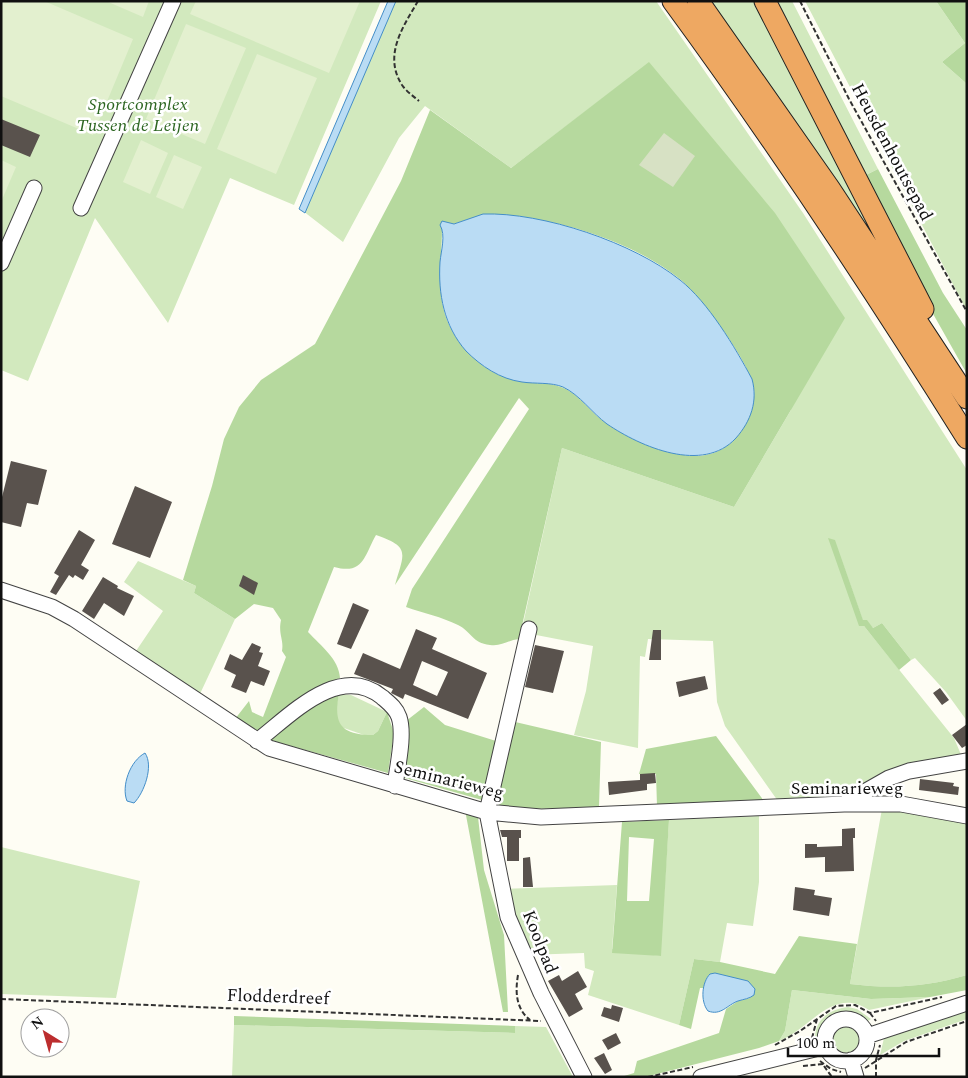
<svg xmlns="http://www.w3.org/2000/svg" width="968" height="1078" viewBox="0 0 968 1078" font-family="Spectral,serif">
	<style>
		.green { fill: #d2e9be }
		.forest { fill: #b6d99e; fill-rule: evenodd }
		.cemetery { fill: #d7e1c4 }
		.pitch { fill: #e3f0cf }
		.water { fill: #badcf4; stroke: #448ec8 }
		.building { fill: #59524d; fill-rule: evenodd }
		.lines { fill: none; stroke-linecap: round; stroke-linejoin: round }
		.minor-casing { stroke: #434343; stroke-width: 17 }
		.highway-casing { stroke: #212121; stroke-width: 23 }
		.path { stroke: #323232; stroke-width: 2; stroke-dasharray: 5 2.5; stroke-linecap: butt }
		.minor { stroke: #fff; stroke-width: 15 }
		.highway { stroke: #eea862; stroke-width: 21 }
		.labels { text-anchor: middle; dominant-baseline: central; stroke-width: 5; stroke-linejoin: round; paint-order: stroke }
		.park-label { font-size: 18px; font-style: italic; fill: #2d6622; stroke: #fff }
		.street-label { font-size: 18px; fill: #101010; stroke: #fff }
	</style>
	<rect width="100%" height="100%" fill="#fefdf4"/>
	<path class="green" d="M1 1H381L294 205 230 178 168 323 95 218 28 381 1 370Z
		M391 1H656L803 213 967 470V721L946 692 915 658 911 660 882 623 873 628 863 621 835 541 864 626 954 738 962 757 841 798 780 804 725 726 717 702 713 641 648 639 645 657 640 656 638 748 574 735 586 691 593 646 531 634 532 626 523 624 562 448 734 507 791 410 649 63 511 168 425 106 399 138 343 242 303 211Z
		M704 1H756L894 272Z
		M769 1H792L878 169 864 176Z
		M805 1H936L965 43 942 62 967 84V311Z
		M138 561 196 586 194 593 235 619 199 696 134 654 163 611 124 582Z
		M339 694 351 695 387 712 378 731 373 735H364L341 727 335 712Z
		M882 809 967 820V975C926 987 892 989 850 984Z
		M759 816V882L753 926 727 923 720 962 694 959 679 1025 588 995 594 971 585 968 584 953 527 955 503 889 617 885 612 949 660 956 669 820Z
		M1 847 140 881 116 998 1 994Z
		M792 990 871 999 930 997 869 1010C833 986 810 1029 779 1041L785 1031Z
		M848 1007 857 1009 871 1019 865 1023C849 1007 828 1015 822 1035L815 1037C816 1018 831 1009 848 1007Z
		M967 1009V1019L904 1041 880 1055 884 1038Z
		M832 1039a15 15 0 1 1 30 0a15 15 0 1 1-30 0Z
		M234 1025 515 1033V1026L546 1027 573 1077H232Z"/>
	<path class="forest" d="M936 1 967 2V84L942 62 965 43Z
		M649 62 775 213 845 318 734 507 562 448 519 639C508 640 501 647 490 645 472 643 471 631 458 625 442 617 423 613 406 607L412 589 529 409 519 398 395 585C404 553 411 547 376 535 364 556 364 575 334 567L308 632C321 646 339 659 340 678L316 688 257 733 235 719 249 701 252 712 263 717 286 657 282 651C284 639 278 635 281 620L273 608 254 604 235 619 194 593 196 586 183 580 212 486 224 439 239 407 261 380 315 344 401 181 430 110 511 168ZM472 218C490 218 509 216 526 218 576 224 643 248 682 281 702 299 751 363 754 389 756 404 745 428 735 439 725 450 708 457 693 456 660 454 623 437 597 416 586 406 576 392 561 387 544 381 525 384 507 378 475 367 447 336 442 301 438 278 442 252 442 229L448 223 454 224Z
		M878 169 943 293 967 330V374L932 312 864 176Z
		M828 538 835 540 863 620H867L873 628 882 623 911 660 899 670 864 626H859Z
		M339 694C333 724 341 735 373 735L378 731 387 712 394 733 388 773 266 739 301 709Z
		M424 707 445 725 496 741 482 800 398 776 406 721Z
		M511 721 601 742 599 807C565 807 525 813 493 803Z
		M716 736 767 805 657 806 656 774H639L646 749Z
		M465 810 478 817 484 870 504 935 508 1012H503Z
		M669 820 661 956 612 953 622 822ZM629 837 654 839 649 901H627Z
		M799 936 857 944 850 984C892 989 926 987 967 975V990L930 997 871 999 792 990 785 1031 779 1041 759 1048 645 1077H621L634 1073 637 1061 719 1033 726 1009 738 1001 750 998 748 981 732 978 704 984V988H700L691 1029 679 1025 694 959 720 962 775 974Z
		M234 1016 515 1026V1033L234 1025Z"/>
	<path class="cemetery" d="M664 133 695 156 673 187 639 165Z"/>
	<path class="pitch" d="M1 1H44L133 39 93 135 1 96Z
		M106 1H149L143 17Z
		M196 1H360L329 73 190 14Z
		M186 24 246 48 205 144 146 119Z
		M257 54 317 78 276 174 217 149Z
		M141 140 168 153 150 194 123 182Z
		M174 155 202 167 183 209 156 197Z
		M1 160 16 167 1 202Z"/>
	<path class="water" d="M388 1H396L305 213 299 209Z
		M483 214C543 212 634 243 680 280 708 302 735 347 752 379 758 401 751 421 736 438 703 474 641 447 607 424 592 413 580 395 563 387 551 382 535 384 522 382 500 379 481 366 466 351 444 326 438 294 440 262 441 251 446 235 440 225L442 221 454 224Z
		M145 753C154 766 144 793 134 803L127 801C121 786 130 761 145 753Z
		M715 973 748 981 755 989 754 995C749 999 744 999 738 1001 727 1005 721 1016 708 1011 700 1001 702 982 710 974Z"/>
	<path class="building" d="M1 119 40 135 30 157 1 145Z
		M11 461 47 470 38 505 27 503 21 527 1 522V501Z
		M135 486 172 502 150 558 112 544Z
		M79 530 95 540 81 565 89 570 83 580 75 575 73 578 69 575 56 595 50 592 59 576 54 573Z
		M243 575 258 583 254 595 239 586Z
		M103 577 118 586 117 588 134 596 124 616 104 603 94 619 82 611Z
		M353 603 369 610 351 649 337 644Z
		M416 629 437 638 432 649 487 673 468 719 405 694 403 699 391 693 393 689 354 674 363 653 400 669ZM422 661 448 672 437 696 413 685Z
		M653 630H661V660H649Z
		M252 643 261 647 259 652 263 653 258 666 270 671 264 686 251 681 246 693 231 687 236 675 224 669 230 654 242 660Z
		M535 645 564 651 553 693 525 687Z
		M705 676 708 689 679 697 676 682Z
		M940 688 949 700 942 705 933 693Z
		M967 724V745L962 748 952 735Z
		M655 773 656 783 647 784V790L609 795 608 782 640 780V774Z
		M920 779 954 783 953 786 959 787 958 795 919 790Z
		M855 828V838H853L854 871 825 872V857L805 858V844H817V847L842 846V829Z
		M500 830H521V838H519V861H507V837H502Z
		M530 857 533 887H523V858Z
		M795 887 815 890 814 895 832 898 829 916 793 910Z
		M578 971 587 987 575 994 583 1009 569 1017 548 981 559 975 562 981Z
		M612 1005 623 1008 619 1022 601 1016 604 1007 611 1009Z
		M616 1033 621 1043 608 1050 602 1040Z
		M604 1053 612 1070 605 1074 594 1058Z"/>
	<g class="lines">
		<defs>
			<path id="minor" d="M81 208 173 1
				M1 263 34 188
				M1 590 52 607 74 619 269 748 487 812 541 817 844 804H901L967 816
				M529 629 487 812 508 917 541 993 584 1077
				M257 741C290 716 339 662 382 697 389 703 396 708 399 717 405 735 397 768 395 786
				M845 803 889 778 909 771 967 761
				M825 1040a21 21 0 1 1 42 0a21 21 0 1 1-42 0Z
				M867 1036 967 1003
				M851 1060 856 1077
				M701 1077 827 1046"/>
			<path id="highway" d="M673 1C777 143 874 289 967 438
				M698 1 829 188 967 398
				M765 1 923 309"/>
		</defs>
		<use href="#minor" class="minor-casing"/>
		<use href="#highway" class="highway-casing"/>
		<path class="path" d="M418 1C403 27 383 55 402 85 406 91 413 96 419 101
			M800 1 849 99 967 312
			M518 975C515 992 516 1009 530 1020
			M1 999 541 1021
			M870 1013 876 1021
			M812 1038 817 1019
			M775 1045 800 1031 836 1006 855 1005 870 1013 942 997
			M820 1061 831 1069 841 1072
			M803 1066 823 1064
			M824 1066 832 1077
			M865 1068 906 1042 967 1021
			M648 1077 693 1067
			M876 1077V1060L880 1045"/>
		<use href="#minor" class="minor"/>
		<use href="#highway" class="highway"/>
	</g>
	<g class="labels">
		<g class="park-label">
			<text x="138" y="104">Sportcomplex<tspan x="138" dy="21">Tussen de Leijen</tspan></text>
		</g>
		<g class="street-label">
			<text transform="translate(892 152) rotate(62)">Heusdenhoutsepad</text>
			<text transform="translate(449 780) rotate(14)">Seminarieweg</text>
			<text x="847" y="788">Seminarieweg</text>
			<text transform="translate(540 942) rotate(68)">Koolpad</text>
			<text transform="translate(278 997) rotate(2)">Flodderdreef</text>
		</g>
	</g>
	<rect width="968" height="1078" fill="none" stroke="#101010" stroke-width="5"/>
	<g transform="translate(45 1033) rotate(323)"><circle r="24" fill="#ffffff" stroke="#9f9f9f"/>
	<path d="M0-4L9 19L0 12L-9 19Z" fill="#bc2d2e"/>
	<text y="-8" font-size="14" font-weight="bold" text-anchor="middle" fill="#101010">N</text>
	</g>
	<path d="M788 1048v8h151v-8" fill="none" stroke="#101010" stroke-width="2.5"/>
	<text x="796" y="1048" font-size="15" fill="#101010" stroke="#ffffff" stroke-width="4" paint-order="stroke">100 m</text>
</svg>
